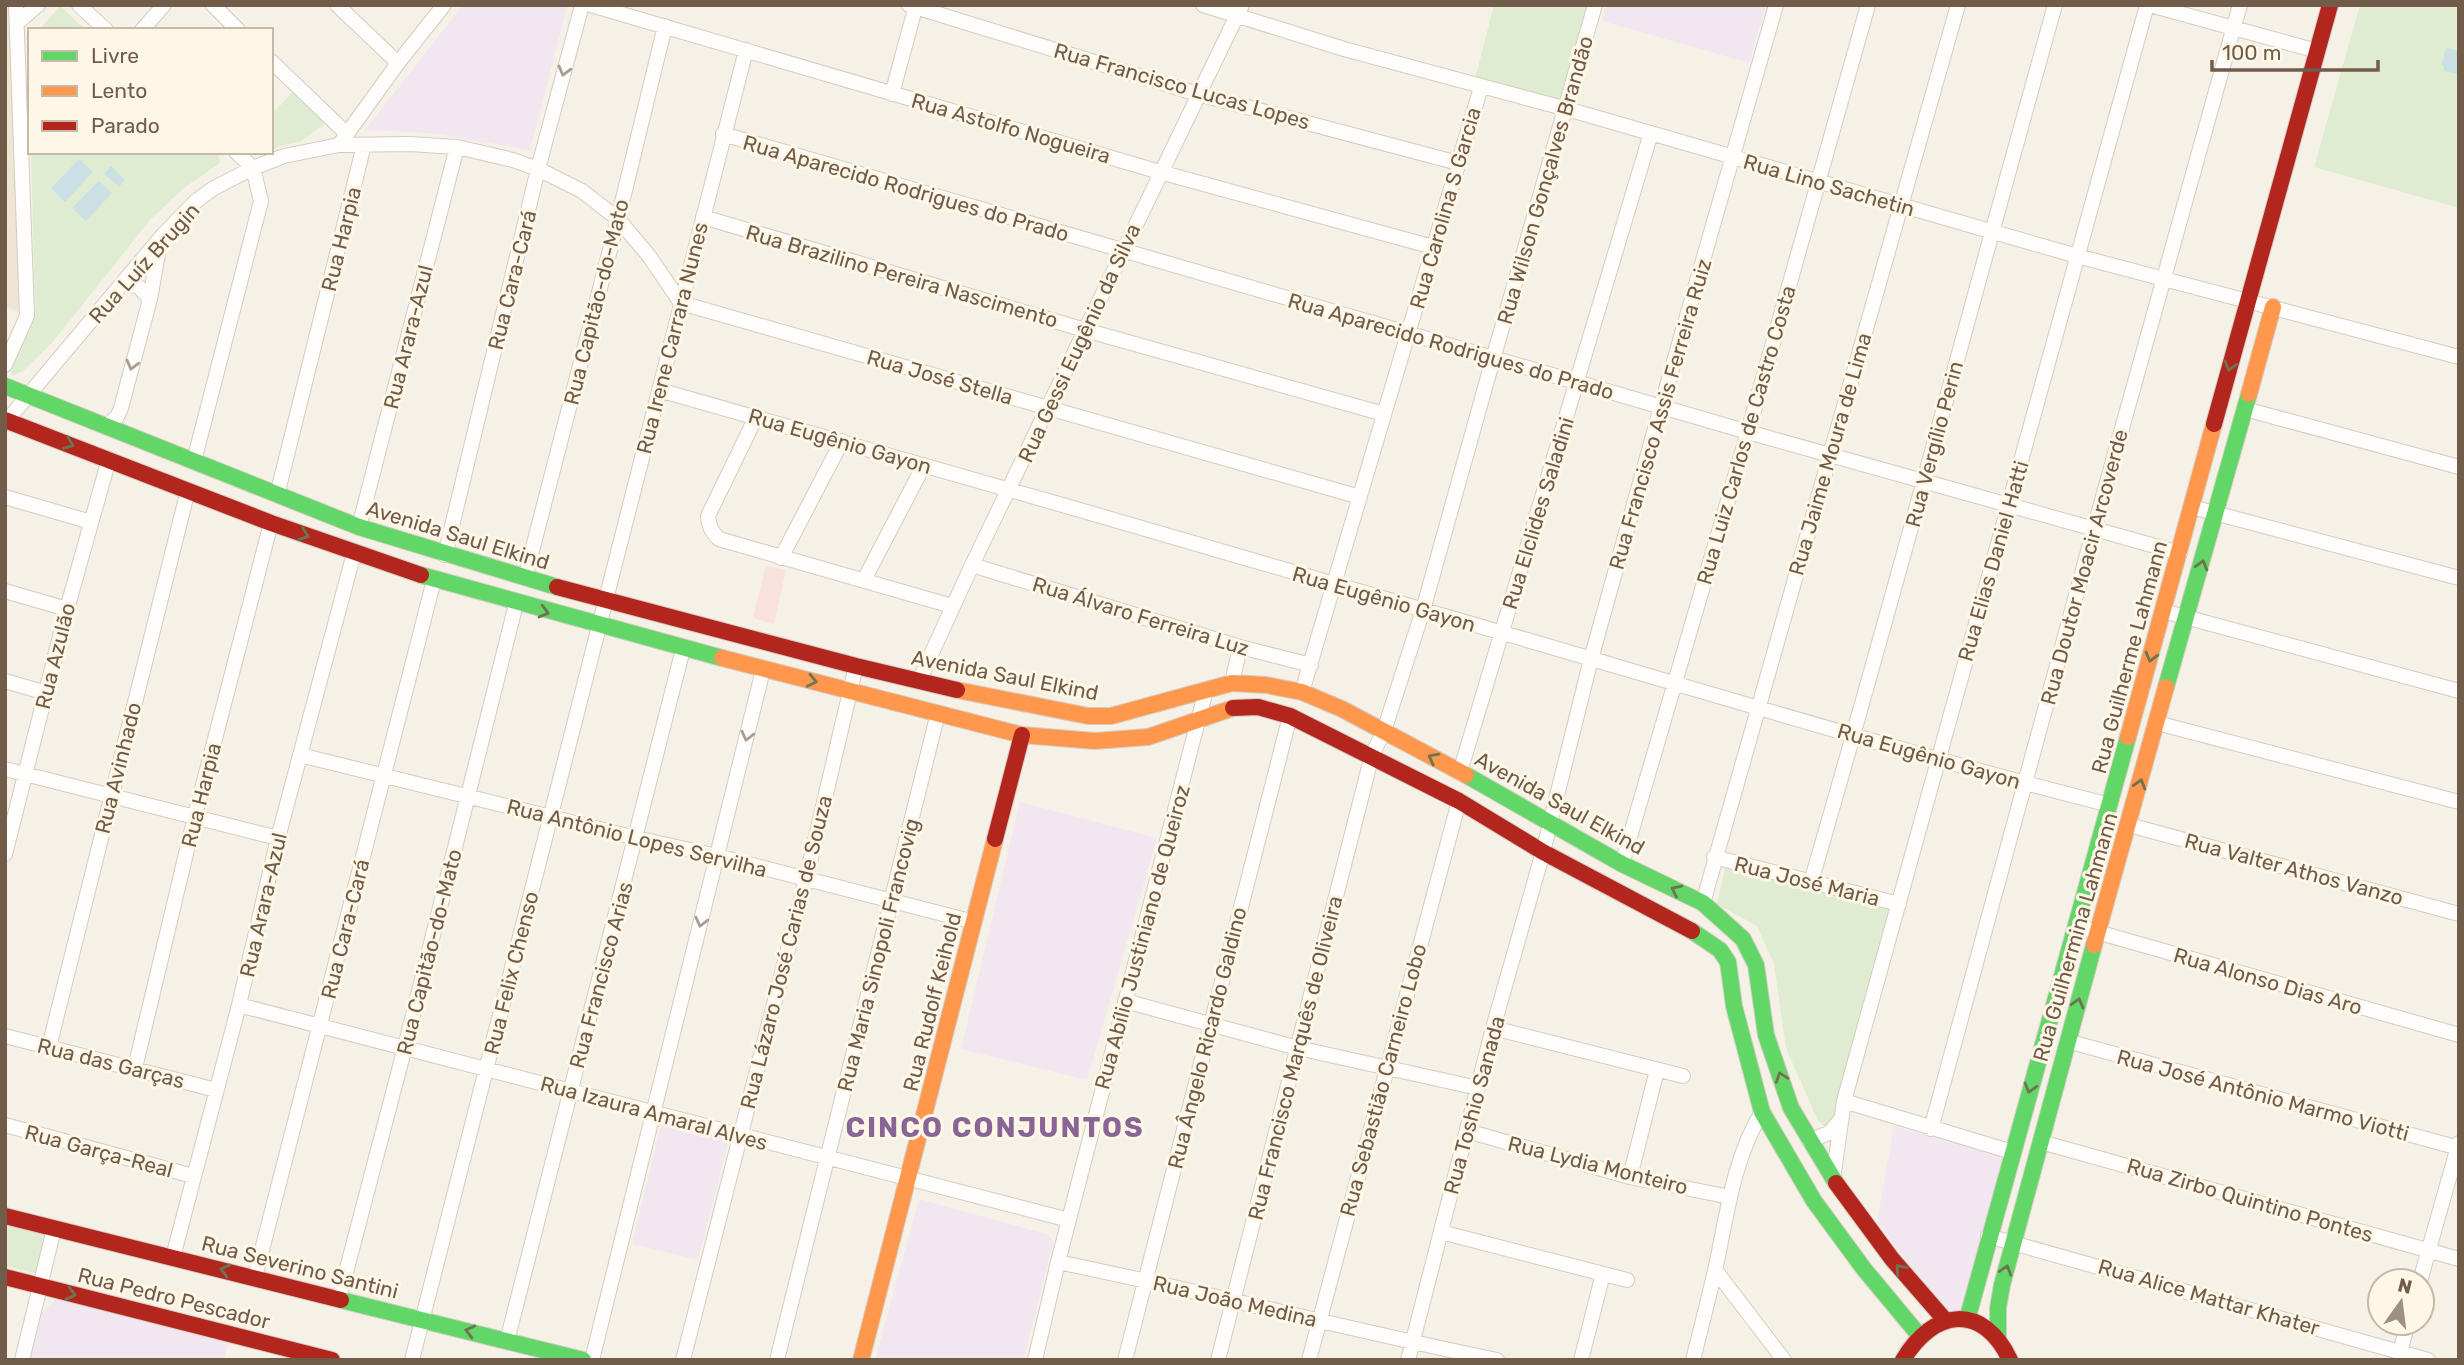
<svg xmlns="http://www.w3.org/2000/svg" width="2464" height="1365" viewBox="0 0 2464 1365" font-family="Rubik,sans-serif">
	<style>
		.residential { fill: #eee5d4 }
		.education { fill: #f2e7f0 }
		.medical { fill: #f7e2de }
		.green { fill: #dfecd2 }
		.water { fill: #cae0e5 }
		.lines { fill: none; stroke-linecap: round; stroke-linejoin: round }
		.street-casing { stroke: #d4ccc2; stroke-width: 16 }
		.fast-casing { stroke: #d6cdc4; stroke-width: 18 }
		.slow-casing { stroke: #d6cdc4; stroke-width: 18 }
		.jam-casing { stroke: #d6cdc4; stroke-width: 18 }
		.street { stroke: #fefdfb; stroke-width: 14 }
		.fast { stroke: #63d668; stroke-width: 16 }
		.slow { stroke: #ff974d; stroke-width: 16 }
		.jam { stroke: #b3261e; stroke-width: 16 }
		.oneway { stroke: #a99c90 }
		.oneway2 { stroke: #6e744f }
		.labels { text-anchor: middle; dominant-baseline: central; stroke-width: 6; stroke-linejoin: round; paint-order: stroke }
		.street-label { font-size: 21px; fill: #715b49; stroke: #fef7e7 }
		.district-label { font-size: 28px; font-weight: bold; letter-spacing: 2px; fill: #896595; stroke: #fef7e7 }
	</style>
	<rect width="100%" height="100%" fill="#f5f1e7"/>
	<path class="residential" d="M5 5H11L19 312 5 307Z"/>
	<path class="education" d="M463 5 567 7 530 150 430 133 365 130Z
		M1606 5H1766L1749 63 1602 21Z
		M1020 802 1157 838 1087 1080 961 1049Z
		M662 1122 729 1138 698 1260 632 1244Z
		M1894 1126 2003 1156 1962 1316 1947 1314 1877 1222Z
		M919 1199 1046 1234 1054 1241 1023 1360H875Z
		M59 1297 229 1342 224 1360H30L42 1312Z"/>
	<path class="medical" d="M766 566 786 570 774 624 753 618Z"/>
	<path class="green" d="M1494 5H1591L1560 100 1551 103 1475 79Z
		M2360 5H2459V208L2314 167Z
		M60 6 86 30H39Z
		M293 92 327 122 301 141 271 149V115Z
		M31 152H218L220 163 184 188 150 220 52 343 23 371 12 376 11 364 35 311Z
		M1725 868 1891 908 1832 1125 1824 1126 1818 1121 1786 1048 1774 964 1757 926 1717 904Z
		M5 1221 48 1232 37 1274 5 1266Z"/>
	<path class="water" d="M2446 48 2459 51V74L2445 71 2442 64Z
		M79 159 93 172 65 202 51 188Z
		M111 166 125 180 119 187 104 174Z
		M99 181 112 193 86 221 72 208Z"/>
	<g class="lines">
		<defs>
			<path id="street" d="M79 5 106 30
				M213 5 238 30
				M337 5 398 63
				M591 5 1160 172 1433 247
				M909 5 1198 94 1458 163
				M1203 5 1344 49 1567 109 2077 256 2459 357
				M2150 5 2317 51
				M17 23 38 5
				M142 30 164 5
				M271 61 346 133
				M892 94 916 5
				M723 134 1748 432 2180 553
				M339 145 398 63 444 5
				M703 217 1085 330 1384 414
				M123 283 139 287 150 299
				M681 303 1360 497
				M5 365 27 316 16 5
				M659 390C951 472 1243 557 1534 642 1725 698 1916 756 2110 805
				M2245 409 2459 467
				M756 417 708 516C709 527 712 532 719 539L952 606
				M5 423 162 236 196 201 214 188 253 168 284 156 339 145 409 144 457 147 513 160 538 169 582 191 618 219 649 256 681 303
				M105 427 117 417 121 408 150 299 161 237
				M194 461 261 201 253 168 236 152
				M277 495 364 145
				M5 497 91 522
				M2192 507 2459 578
				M359 527 457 147
				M445 555 538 169 582 5
				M781 558 842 441
				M972 565 1240 647 1311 665
				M525 578 618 219 665 26
				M864 580 924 465
				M5 591 67 609
				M2163 611 2459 691
				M5 681 46 693
				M919 681 972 565 1242 5
				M1232 683 1240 647
				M1302 692 1481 87
				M2157 723 2459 802
				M300 755 636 838 717 856 974 922
				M5 769 278 838
				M1460 772 1651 133
				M2129 825 2459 914
				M5 854 67 609 109 459
				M1714 857 1899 904
				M1622 864 1748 432 1868 5
				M1811 882C1896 591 1973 297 2055 5
				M1703 903 1958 5
				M2090 930 2459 1035
				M1125 1001 1298 1048 1478 1088
				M239 1005 1069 1220
				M1493 1028 1683 1076
				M5 1036 216 1090
				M2067 1041 2459 1148
				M49 1047 188 490
				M135 1068 195 816 271 523
				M1844 1101 2012 1152
				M5 1125 193 1176
				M1931 1129 2094 529 2240 5
				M1467 1131 1630 1177 1730 1197
				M1809 1141 1829 1133 1841 1119
				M2041 1142 2459 1259
				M1630 1177 1657 1070
				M1833 1179 1844 1101 2147 5
				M1441 1232 1627 1280
				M1988 1236 2428 1360
				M173 1257 239 1005 278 838 354 553
				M1058 1262C1205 1292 1350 1330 1497 1360
				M1715 1270 1784 1360
				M255 1277 434 580
				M2420 1281 2459 1143
				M339 1299 405 1047 516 604
				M507 1341 683 649
				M2400 1352 2408 1323
				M22 1360 54 1229
				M412 1360 746 50
				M592 1360 763 670
				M683 1360 806 879 856 666
				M777 1360 938 713
				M1035 1360 1058 1262 1206 690
				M1125 1360 1290 716
				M1218 1360 1372 755 1384 731 1423 610 1493 359 1595 5
				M1309 1360 1459 801
				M1408 1360 1493 1028 1543 852 1591 659 1661 407 1776 5
				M1581 1360 1603 1274
				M1693 1360C1701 1328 1709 1297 1716 1266 1727 1214 1734 1157 1762 1112"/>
			<path id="fast" d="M5 386 359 527 557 587
				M421 575 722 658
				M2166 687 2249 394
				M1466 775 1622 864 1703 903 1743 939 1756 965 1766 1035 1791 1108 1836 1183
				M1692 931 1720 950 1728 962 1734 1006 1762 1112 1814 1201 1864 1269 1918 1334
				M341 1300 583 1360
				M1967 1320 2128 737
				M1998 1337V1308L2002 1285 2094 945"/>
			<path id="slow" d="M2249 394 2273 307
				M722 658 1022 735 1095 741 1148 737 1233 708
				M957 690 1088 716H1111L1232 683 1266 685 1302 692 1342 709 1466 775
				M2128 737 2214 424
				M2094 945 2166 687
				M861 1360 995 839"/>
			<path id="jam" d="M5 420 271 523 421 575
				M2214 424 2330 5
				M557 587 856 666 957 690
				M1233 708 1258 707 1290 716 1459 801 1543 852 1692 931
				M995 839 1022 735
				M1836 1183 1892 1259 1945 1320
				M5 1216 341 1300
				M5 1277 332 1360
				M1903 1360C1933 1309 1983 1302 2010 1360"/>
		</defs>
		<use href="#street" class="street-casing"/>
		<use href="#fast" class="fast-casing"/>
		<use href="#slow" class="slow-casing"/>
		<use href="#jam" class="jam-casing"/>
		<use href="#street" class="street"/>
		<use href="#fast" class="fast"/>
		<use href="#slow" class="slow"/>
		<use href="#jam" class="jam"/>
	</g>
	<defs><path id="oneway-chevron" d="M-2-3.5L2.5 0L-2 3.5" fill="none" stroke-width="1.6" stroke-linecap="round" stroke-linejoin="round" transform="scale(1.75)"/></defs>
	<g class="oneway">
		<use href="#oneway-chevron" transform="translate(564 71) rotate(105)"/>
		<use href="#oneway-chevron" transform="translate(132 365) rotate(105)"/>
		<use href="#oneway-chevron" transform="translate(747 736) rotate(104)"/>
		<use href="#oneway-chevron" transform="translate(701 922) rotate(104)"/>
	</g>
	<g class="oneway2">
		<use href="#oneway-chevron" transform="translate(2230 366) rotate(105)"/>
		<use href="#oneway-chevron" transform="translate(69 444) rotate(21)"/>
		<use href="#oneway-chevron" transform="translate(304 535) rotate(20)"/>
		<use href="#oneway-chevron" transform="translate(2202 565) rotate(-74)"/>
		<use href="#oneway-chevron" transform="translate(544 612) rotate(15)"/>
		<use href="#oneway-chevron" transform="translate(2151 657) rotate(105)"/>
		<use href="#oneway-chevron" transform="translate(812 681) rotate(13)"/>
		<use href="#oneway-chevron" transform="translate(1433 758) rotate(-152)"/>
		<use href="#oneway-chevron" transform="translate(2140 784) rotate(-74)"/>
		<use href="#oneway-chevron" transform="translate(1676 890) rotate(-154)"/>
		<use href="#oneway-chevron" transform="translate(2078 1003) rotate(-74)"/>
		<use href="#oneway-chevron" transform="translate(1781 1077) rotate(-109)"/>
		<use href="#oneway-chevron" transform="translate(2030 1088) rotate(106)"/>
		<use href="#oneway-chevron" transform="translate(1900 1269) rotate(-131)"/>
		<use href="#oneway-chevron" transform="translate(225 1270) rotate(-166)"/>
		<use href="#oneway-chevron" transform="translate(2006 1270) rotate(-73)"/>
		<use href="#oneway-chevron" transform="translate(71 1294) rotate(14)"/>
		<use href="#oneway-chevron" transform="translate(470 1331) rotate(-166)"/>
	</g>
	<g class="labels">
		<g class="street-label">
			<text transform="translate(1182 86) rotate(16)">Rua Francisco Lucas Lopes</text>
			<text transform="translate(1011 128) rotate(16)">Rua Astolfo Nogueira</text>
			<text transform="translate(1545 180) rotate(-74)">Rua Wilson Gonçalves Brandão</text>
			<text transform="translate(1829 185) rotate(16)">Rua Lino Sachetin</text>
			<text transform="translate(906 188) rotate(16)">Rua Aparecido Rodrigues do Prado</text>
			<text transform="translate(1445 208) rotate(-74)">Rua Carolina S Garcia</text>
			<text transform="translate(341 239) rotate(-76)">Rua Harpia</text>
			<text transform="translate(144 263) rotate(-48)">Rua Luíz Brugin</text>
			<text transform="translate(902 276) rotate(16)">Rua Brazilino Pereira Nascimento</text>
			<text transform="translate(512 280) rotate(-76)">Rua Cara-Cará</text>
			<text transform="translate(596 302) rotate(-76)">Rua Capitão-do-Mato</text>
			<text transform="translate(408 337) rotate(-76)">Rua Arara-Azul</text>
			<text transform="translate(672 338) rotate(-76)">Rua Irene Carrara Nunes</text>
			<text transform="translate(1079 343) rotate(-65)">Rua Gessi Eugênio da Silva</text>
			<text transform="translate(1451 346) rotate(16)">Rua Aparecido Rodrigues do Prado</text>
			<text transform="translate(940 377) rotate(16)">Rua José Stella</text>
			<text transform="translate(1660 414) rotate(-74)">Rua Francisco Assis Ferreira Ruiz</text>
			<text transform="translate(1746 435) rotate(-74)">Rua Luiz Carlos de Castro Costa</text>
			<text transform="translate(840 441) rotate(16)">Rua Eugênio Gayon</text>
			<text transform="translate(1934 444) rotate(-75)">Rua Vergílio Perin</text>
			<text transform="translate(1830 454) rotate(-74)">Rua Jaime Moura de Lima</text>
			<text transform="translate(1538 513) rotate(-73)">Rua Elclides Saladini</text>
			<text transform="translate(458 535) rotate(17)">Avenida Saul Elkind</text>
			<text transform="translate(1993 561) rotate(-74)">Rua Elias Daniel Hatti</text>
			<text transform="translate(2084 567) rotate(-75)">Rua Doutor Moacir Arcoverde</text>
			<text transform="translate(1384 599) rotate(16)">Rua Eugênio Gayon</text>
			<text transform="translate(1141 616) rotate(17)">Rua Álvaro Ferreira Luz</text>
			<text transform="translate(55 656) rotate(-76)">Rua Azulão</text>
			<text transform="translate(2129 657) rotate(-75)">Rua Guilherme Lahmann</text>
			<text transform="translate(1005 675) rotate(11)">Avenida Saul Elkind</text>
			<text transform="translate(1929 756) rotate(16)">Rua Eugênio Gayon</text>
			<text transform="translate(118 768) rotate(-76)">Rua Avinhado</text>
			<text transform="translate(201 795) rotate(-76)">Rua Harpia</text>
			<text transform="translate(1560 803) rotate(29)">Avenida Saul Elkind</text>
			<text transform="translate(637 838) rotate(14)">Rua Antônio Lopes Servilha</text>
			<text transform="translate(2294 869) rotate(15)">Rua Valter Athos Vanzo</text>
			<text transform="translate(1807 881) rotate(14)">Rua José Maria</text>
			<text transform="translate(263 905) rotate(-77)">Rua Arara-Azul</text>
			<text transform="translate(345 929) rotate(-76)">Rua Cara-Cará</text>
			<text transform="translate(1142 937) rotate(-75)">Rua Abílio Justiniano de Queiroz</text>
			<text transform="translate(2075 937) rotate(-74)">Rua Guilhermina Lahmann</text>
			<text transform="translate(429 952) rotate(-76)">Rua Capitão-do-Mato</text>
			<text transform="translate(786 952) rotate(-76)">Rua Lázaro José Carias de Souza</text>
			<text transform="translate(878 955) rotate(-76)">Rua Maria Sinopoli Francovig</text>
			<text transform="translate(511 973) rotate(-76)">Rua Felix Chenso</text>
			<text transform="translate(601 975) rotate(-75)">Rua Francisco Arias</text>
			<text transform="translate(2268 981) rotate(16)">Rua Alonso Dias Aro</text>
			<text transform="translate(932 1002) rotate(-76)">Rua Rudolf Keihold</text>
			<text transform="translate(1207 1038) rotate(-76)">Rua Ângelo Ricardo Galdino</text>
			<text transform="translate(1295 1058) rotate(-76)">Rua Francisco Marquês de Oliveira</text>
			<text transform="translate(111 1063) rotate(14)">Rua das Garças</text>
			<text transform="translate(1383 1080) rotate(-75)">Rua Sebastião Carneiro Lobo</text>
			<text transform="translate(2263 1095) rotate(15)">Rua José Antônio Marmo Viotti</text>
			<text transform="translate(1474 1105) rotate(-75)">Rua Toshio Sanada</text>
			<text transform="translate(654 1113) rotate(15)">Rua Izaura Amaral Alves</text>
			<text transform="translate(99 1151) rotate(15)">Rua Garça-Real</text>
			<text transform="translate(1598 1165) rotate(14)">Rua Lydia Monteiro</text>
			<text transform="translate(2250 1200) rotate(16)">Rua Zirbo Quintino Pontes</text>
			<text transform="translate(300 1267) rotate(14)">Rua Severino Santini</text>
			<text transform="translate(2209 1297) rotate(16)">Rua Alice Mattar Khater</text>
			<text transform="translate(174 1298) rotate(14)">Rua Pedro Pescador</text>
			<text transform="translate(1235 1301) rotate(13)">Rua João Medina</text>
		</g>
		<g class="district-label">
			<text x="995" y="1127">CINCO CONJUNTOS</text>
		</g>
	</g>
	<rect width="2464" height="1365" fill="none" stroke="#715b49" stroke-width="14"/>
	<rect x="28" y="28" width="245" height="126" fill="#fef7e7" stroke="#c6b9a8" stroke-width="2"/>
	<rect x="42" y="51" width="35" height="10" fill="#63d668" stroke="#c6b9a8" stroke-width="2"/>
	<text x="91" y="63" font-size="21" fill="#715b49">Livre</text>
	<rect x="42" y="86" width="35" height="10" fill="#ff974d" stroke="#c6b9a8" stroke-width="2"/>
	<text x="91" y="98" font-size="21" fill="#715b49">Lento</text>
	<rect x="42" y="121" width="35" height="10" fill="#b3261e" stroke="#c6b9a8" stroke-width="2"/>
	<text x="91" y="133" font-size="21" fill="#715b49">Parado</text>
	<g transform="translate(2401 1302) rotate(14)"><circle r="33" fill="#fef7e7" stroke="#c6b9a8" stroke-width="2"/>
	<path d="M0-5L12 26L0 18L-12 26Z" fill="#9f9080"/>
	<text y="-10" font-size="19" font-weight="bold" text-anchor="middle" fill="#715b49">N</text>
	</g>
	<path d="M2212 60v10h166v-10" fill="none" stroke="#715b49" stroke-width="3.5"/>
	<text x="2222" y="60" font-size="21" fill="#715b49" stroke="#fef7e7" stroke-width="5" paint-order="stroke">100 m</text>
</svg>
